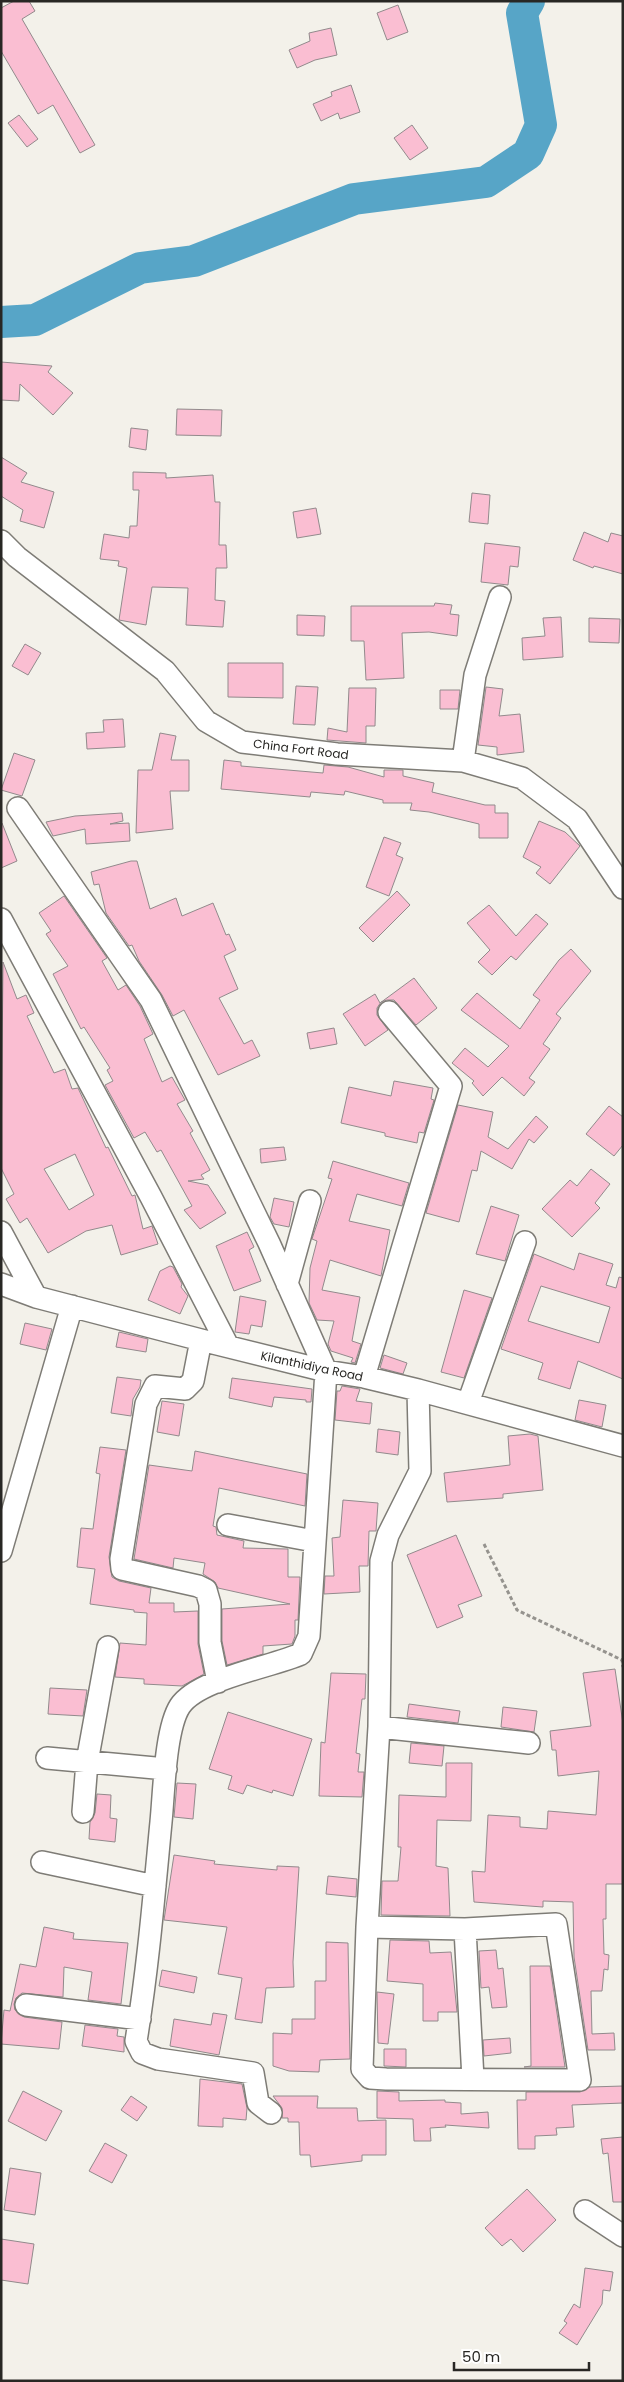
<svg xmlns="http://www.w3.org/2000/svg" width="624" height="2382" viewBox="0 0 624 2382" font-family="Poppins,sans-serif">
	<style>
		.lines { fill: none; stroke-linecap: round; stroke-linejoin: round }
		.river { stroke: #57a5c7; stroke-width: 32 }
		.building { fill: #fabed2; stroke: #928a8c; fill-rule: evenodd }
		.minor-casing { stroke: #7e7c76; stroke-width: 24 }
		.path { stroke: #95938e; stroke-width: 3; stroke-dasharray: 4 2.5; stroke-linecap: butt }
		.minor { stroke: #fff; stroke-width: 21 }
		.labels { text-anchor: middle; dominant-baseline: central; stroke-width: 4; stroke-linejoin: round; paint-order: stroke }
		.street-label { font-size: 12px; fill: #282724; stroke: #fff }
	</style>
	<rect width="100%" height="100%" fill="#f3f1ea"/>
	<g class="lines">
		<path class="river" d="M1 322 35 320 140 268 194 261 354 199 486 182 528 154 541 125 522 13 529 1"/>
	</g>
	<path class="building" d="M14 1H29L35 11 22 19 95 145 80 153 53 105 38 114 1 51V8Z
		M398 5 408 32 387 40 377 13Z
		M331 28 337 55 315 60 297 68 289 50 310 41 309 33Z
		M351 85 360 112 340 119 338 113 321 121 313 104 332 96 331 92Z
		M19 115 38 139 27 147 8 123Z
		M412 125 428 148 410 160 394 138Z
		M1 362 52 366 48 372 73 393 53 415 20 384 19 401 1 400Z
		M177 409 222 410 221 436 176 435Z
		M131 428 148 430 146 450 129 447Z
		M1 457 27 473 21 482 54 492 44 528 20 521 23 510 1 496Z
		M133 472 166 473V478L213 475 215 502H220L219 545H226L227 568H216L215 600 225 601 223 627 186 625 188 588 152 587 146 625 119 620 127 568 118 566 119 561 100 559 104 534 129 538 130 526H137L139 490H133Z
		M472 493 490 495 488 524 469 522Z
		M316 508 321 534 297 538 293 512Z
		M584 532 608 542 611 533 623 536V574L594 566 593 568 573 560Z
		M485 543 520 547 518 567 510 566 508 585 481 582Z
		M435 603 452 605 450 614 459 615 457 636 429 632 402 633 404 678 366 680 364 641H351V606H434Z
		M297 615 325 616 324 636 297 635Z
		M561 617 563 657 523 660 522 638 545 636 543 618Z
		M589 618 620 619 619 643 589 642Z
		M25 644 41 653 28 675 12 666Z
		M228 663H283V698L228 697Z
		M296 686 318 687 315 725 293 724Z
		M486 687 503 689 499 716 520 714 524 752 497 755V747L478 745Z
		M349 688H376L375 726H366V743L327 740 328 728 347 732Z
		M440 690H460L458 709H440Z
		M123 719 125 747 87 749 86 733 104 732 103 720Z
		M160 733 176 736 171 760H189V791H170L173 829 136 833 138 770H152Z
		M14 753 35 760 22 796 1 790Z
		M224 760 241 762V766L323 773 324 765 348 767 384 777V770H403V776L434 783 432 792 485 805H495V813H508V838H479V824L429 812 410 810 412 803H383V800L345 791 344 795 311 792 310 797 221 789Z
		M122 813 123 821 110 824 129 823 130 841 86 844 85 829 53 836 46 822 75 816Z
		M539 821 565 832 580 846 550 884 536 873 541 867 523 857Z
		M2 823 17 861 1 868V824Z
		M384 837 401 843 396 855 403 858 389 896 366 887Z
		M131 861H137L150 909 176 898 182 916 213 903 226 935 229 934 236 950 224 956 238 989 219 998 244 1044 252 1040 260 1056 218 1075 184 1010 173 1016 162 995 139 961 132 945 129 946 106 913 99 884 94 885 91 872Z
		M397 891 410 905 373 942 359 928Z
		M64 896 107 958 102 961 118 990 126 985 140 1006 153 1034 144 1039 162 1082 172 1077 185 1100 177 1104 193 1131 190 1133 210 1170 201 1175 204 1179 188 1181 208 1185 226 1213 200 1229 184 1210 192 1206 161 1150 157 1152 145 1132 134 1138 105 1085 113 1081 107 1070 110 1068 84 1027 81 1029 53 974 68 966 46 934 51 931 39 913Z
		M489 905 516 936 536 914 548 924 516 960 511 956 492 975 478 962 490 950 467 923Z
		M571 949 591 971 556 1014 561 1018 543 1044 550 1049 529 1078 535 1082 524 1096 502 1077 483 1096 472 1083 474 1081 452 1063 465 1048 488 1067 509 1046 461 1010 477 993 520 1029 540 1000 533 995 559 960Z
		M3 962 17 999 26 995 34 1013 27 1016 54 1073 65 1069 72 1089 78 1088 106 1148 108 1147 132 1196 135 1195 143 1229 152 1226 158 1244 121 1255 112 1225 86 1231 48 1253 27 1218 20 1223 6 1199 14 1194 1 1168ZM75 1154 94 1195 69 1210 44 1169Z
		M414 978 437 1008 416 1025 394 1000H387L381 1002 377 1008V1015L388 1030 365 1046 343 1014 375 994 380 1003Z
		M334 1028 337 1044 310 1049 307 1033Z
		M394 1081 433 1088 431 1099 434 1100 424 1133 419 1132 417 1143 385 1136V1133L341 1123 349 1087 391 1096Z
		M458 1105 493 1112 488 1137 508 1149 536 1116 548 1127 534 1143 529 1139 512 1169 481 1151 477 1171 472 1170 459 1222 426 1213Z
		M609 1106 623 1117V1145L614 1156 586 1134Z
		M284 1147 286 1160 261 1163 260 1149Z
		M333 1161 409 1183 402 1206 357 1194 349 1221 390 1230 381 1276 330 1260 322 1290 360 1297 352 1341 361 1344 355 1363 351 1362 353 1358 331 1351 328 1344 334 1321 317 1320 309 1303 310 1268 317 1241 312 1239 332 1179 328 1178Z
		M591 1169 610 1184 595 1203 600 1208 572 1237 542 1209 570 1180 577 1186Z
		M274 1198 294 1202 289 1227 274 1224 270 1217Z
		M491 1206 519 1215 505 1261 476 1254Z
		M247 1232 254 1247 249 1250 261 1281 234 1291 216 1246Z
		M579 1253 613 1264 606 1285 616 1288 619 1277 623 1278V1379L578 1361 570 1389 538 1379 543 1363 501 1349 534 1254 574 1270ZM541 1286 610 1307 599 1343 528 1321Z
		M170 1266 173 1267 182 1284 181 1287 188 1296 180 1314 148 1300 160 1271Z
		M464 1290 492 1298 464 1378 441 1372Z
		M240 1296 266 1301 262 1327 251 1325 249 1334 235 1332Z
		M25 1323 52 1329 46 1350 20 1344Z
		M119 1332 148 1339 146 1352 116 1347Z
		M384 1355 407 1363 403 1374 380 1368Z
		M117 1377 141 1380 140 1387 133 1399 131 1416 111 1413Z
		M232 1378 312 1389 311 1402H306V1400L274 1397 272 1407 229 1398Z
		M342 1386 360 1389 356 1401 372 1403 370 1424 335 1420 337 1391H340Z
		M579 1400 606 1405 602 1427 575 1420Z
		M162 1401 184 1404 179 1436 157 1432Z
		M378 1429 400 1432 398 1455 376 1452Z
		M530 1434 538 1436 543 1490 503 1494V1498L447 1502 444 1473 510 1465 508 1436Z
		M100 1447 126 1450 109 1557 112 1577 119 1581 151 1588 149 1603H174V1612L198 1611V1644L204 1674 182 1686 144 1684V1679L115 1677 120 1643 146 1645 147 1613 134 1612V1610L90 1604 95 1569 77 1567 81 1528 93 1529 100 1474 96 1473Z
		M195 1451 307 1474 305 1506 219 1488 213 1526 216 1527 217 1535 244 1541 243 1548 288 1549V1577H300L298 1620H295V1636L292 1644 263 1646V1654L227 1665 222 1641V1609L290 1604 218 1588 215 1582 203 1574 205 1563 174 1558 173 1568 134 1559 149 1465 192 1471Z
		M343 1500 378 1503 376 1531H369L368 1566H359L360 1592 324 1594 325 1576H334L332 1538 340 1537Z
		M456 1535 482 1596 458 1605 463 1617 437 1628 407 1555Z
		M615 1669 623 1724V1884H606V1919H603L604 1954 609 1955 608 1970 604 1969 602 1991H591L592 2034 614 2033 615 2050H588L574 1957 573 1902 543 1901V1907L474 1902 472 1871 485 1872 488 1815 520 1817V1827L547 1829 548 1811 596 1815 599 1771 558 1776 556 1750H552L550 1731 591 1726 583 1673Z
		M331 1673 366 1674 365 1699H362L356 1753 360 1754 358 1772H364L362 1797 319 1796 321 1742 325 1743Z
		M50 1688 87 1690 83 1716 48 1714Z
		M409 1704 460 1711 458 1723 407 1717Z
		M503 1707 537 1711 534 1732 501 1727Z
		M228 1712 312 1739 293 1796 273 1790 272 1793 247 1785 243 1794 228 1789 232 1776 209 1769Z
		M411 1743 444 1746 442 1766 409 1763Z
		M446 1763H472L471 1821 437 1820 436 1866 448 1868 450 1916 381 1915 382 1881H398L401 1847H398L399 1795 446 1797Z
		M177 1783 196 1784 193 1819 174 1817Z
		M97 1794 111 1795 110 1818 117 1819 115 1842 89 1839 90 1822 95 1813Z
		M174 1855 215 1861 214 1864 277 1870V1866L299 1867 293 1962 294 1987 266 1988 262 2023 235 2019 242 1978 218 1974 227 1927 164 1920Z
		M328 1876 357 1879 356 1897 326 1894Z
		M44 1927 74 1933 73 1939 128 1943 121 2004 88 2000 92 1972 64 1967 63 1997 22 1993 16 1998 14 2004 15 2010 24 2017 62 2022 59 2049 1 2044 4 2010 10 2011 20 1964 36 1967Z
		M390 1940 429 1941 430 1953 451 1952 457 2012H438V2021H423V1984L387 1981Z
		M326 1942 348 1943 350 2059 320 2060 319 2072 289 2071 273 2066V2033L292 2034V2019H315V1981H326Z
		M496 1950 498 1969 503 1968 507 2007 492 2008 489 1987 481 1988 479 1951Z
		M530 1966H550L565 2067H524L531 2066Z
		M162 1970 197 1977 194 1993 159 1986Z
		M377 1992 394 1994 388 2044 378 2043Z
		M213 2013 227 2015 219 2055 170 2046 174 2019 211 2025Z
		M85 2025 118 2029 117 2036 124 2037V2052L82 2046Z
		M510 2038 511 2053 484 2056 483 2040Z
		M384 2049H406V2067L384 2066Z
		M200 2079 242 2084 247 2108 246 2120 223 2118V2127L198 2126Z
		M623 2086V2103L572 2105 574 2127 556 2128 557 2135 535 2136V2149H518L517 2100H526V2092H580L590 2087Z
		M23 2091 62 2111 46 2141 8 2121Z
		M377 2091 399 2092V2101L445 2100V2102L461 2103V2114L488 2112 489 2128 445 2125 446 2127 430 2128 431 2141H414L413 2119 377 2118Z
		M131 2096 147 2107 137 2121 121 2110Z
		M273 2096H318L317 2108H357L358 2121 386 2120V2155H362V2161L311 2167 310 2155H300L299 2122H288V2118H282V2108Z
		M623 2137V2202H613L608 2153 603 2154 601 2139Z
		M105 2143 127 2155 112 2183 89 2171Z
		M10 2168 41 2173 35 2215 4 2210Z
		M527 2189 556 2220 523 2252 511 2239 502 2246 485 2228Z
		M1 2239 34 2244 28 2284 1 2280Z
		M585 2268 613 2272 610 2291 603 2290 602 2304 577 2345 559 2333 567 2323 564 2321 574 2304 580 2308Z"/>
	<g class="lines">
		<defs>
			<path id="minor" d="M1 541 17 557 165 671 206 721 242 742 337 754 463 761 522 778 577 819 623 888
				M463 761 475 675 500 597
				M18 808 151 1000 269 1243 326 1371 309 1636 301 1654C271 1667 198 1679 180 1706 165 1729 164 1793 161 1822 154 1895 148 1968 136 2041L142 2053 158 2059 253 2073 258 2103 271 2113
				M1 919 151 1197 228 1346
				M1 1232 36 1297
				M1 1284 36 1297 201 1340 326 1371 364 1377 418 1390 623 1446
				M287 1284 310 1201
				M201 1340 193 1381 185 1389 155 1386 146 1404 121 1559 122 1569 198 1586 206 1590 210 1604V1642L218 1682
				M364 1377 451 1086 389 1012
				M468 1403 525 1242
				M228 1525 314 1541
				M1 1551 72 1306
				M379 1727 529 1743
				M47 1758 166 1769
				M83 1812 87 1762 108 1647
				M42 1862 155 1886
				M367 1927 465 1929 556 1924 580 2080 386 2079 370 2078 362 2069 367 1927 379 1727 381 1561 388 1535 420 1471 418 1390
				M465 1929 473 2079
				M26 2005 140 2019
				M585 2211 623 2236"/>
		</defs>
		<use href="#minor" class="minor-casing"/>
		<path class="path" d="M484 1544 517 1610 622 1660 623 1667"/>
		<use href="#minor" class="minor"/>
	</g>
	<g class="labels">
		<g class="street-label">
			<text transform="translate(301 749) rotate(7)">China Fort Road</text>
			<text transform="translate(312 1366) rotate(12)">Kilanthidiya Road</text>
		</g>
	</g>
	<rect width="624" height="2382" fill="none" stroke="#282724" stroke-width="5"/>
	<path d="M454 2362v8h135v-8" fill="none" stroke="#282724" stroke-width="2.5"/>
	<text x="462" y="2362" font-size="15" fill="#282724" stroke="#ffffff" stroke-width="4" paint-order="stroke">50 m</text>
</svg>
